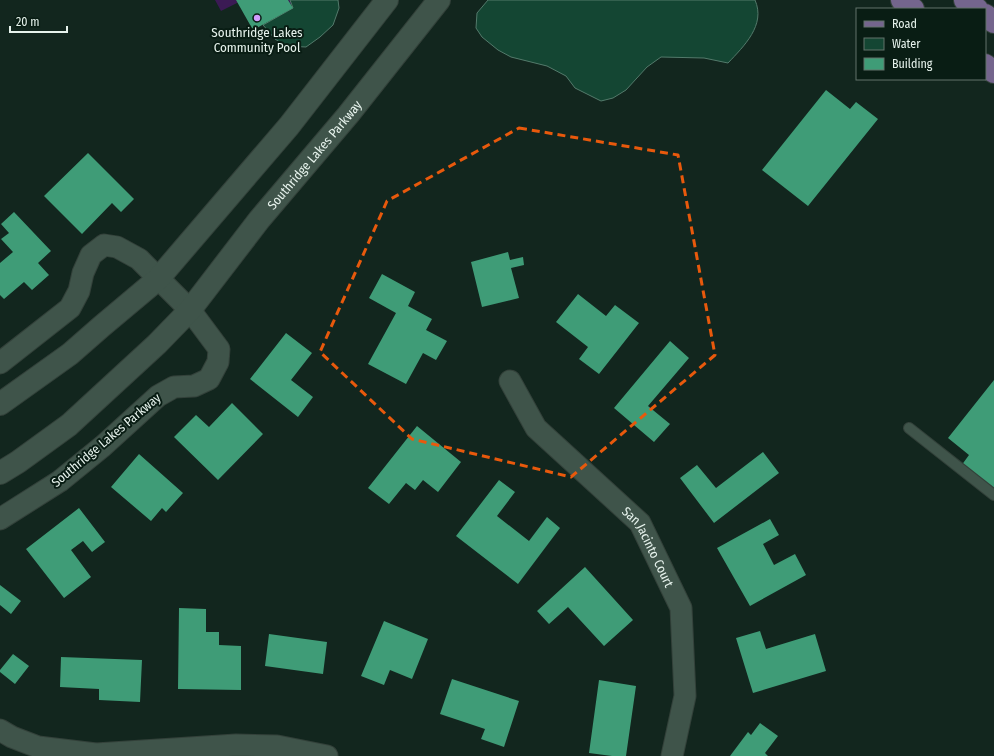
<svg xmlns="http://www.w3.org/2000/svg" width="994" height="756" viewBox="0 0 994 756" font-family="'Fira Sans Condensed',sans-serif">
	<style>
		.green { fill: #3b1a54 }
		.water { fill: #144633; stroke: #537a6b }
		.building { fill: #3f9c77 }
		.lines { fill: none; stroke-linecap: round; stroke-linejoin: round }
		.lane-casing { stroke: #33413a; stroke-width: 12 }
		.street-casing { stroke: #33413a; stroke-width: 23 }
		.secondary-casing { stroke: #33413a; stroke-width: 24 }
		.primary-casing { stroke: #33413a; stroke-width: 24 }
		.lane { stroke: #3f544a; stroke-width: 10 }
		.street { stroke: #3f544a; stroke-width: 21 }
		.secondary { stroke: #3f544a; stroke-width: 22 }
		.primary { stroke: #74658d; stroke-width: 22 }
		.marked { fill: none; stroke: #e8590c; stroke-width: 3; stroke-dasharray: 8 5; stroke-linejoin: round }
		.poi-dot { fill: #d19dfe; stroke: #091d14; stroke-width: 1.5 }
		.labels { text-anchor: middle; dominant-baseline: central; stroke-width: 4; stroke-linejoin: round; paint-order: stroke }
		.poi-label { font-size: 13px; fill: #e7f3ed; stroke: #091d14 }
		.street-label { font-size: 13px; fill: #e7f3ed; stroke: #091d14 }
	</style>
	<rect width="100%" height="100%" fill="#12261e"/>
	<path class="green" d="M215 0H290L292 4 252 24 239 2 221 11Z"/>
	<path class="water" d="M290 0H338L339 8 333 25 320 37 306 47 286 46 275 39 263 25 293 8Z
		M488 0H755C766 25 744 46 728 63L704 58 661 57 647 67 626 90 613 98 601 101 575 88 566 76 547 66 511 57 498 50 482 37 476 28 477 13Z"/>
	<path class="building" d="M236 0H288L293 8 253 30Z
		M826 90 850 109 856 102 878 119 808 206 762 170Z
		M88 153 134 199 121 212 112 203 82 234 44 196Z
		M14 212 51 251 38 263 49 275 32 290 24 282 4 299 0 295V263L13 252 1 239 9 233 1 224Z
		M508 252 510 260 523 257 524 265 511 268 519 298 482 307 471 262Z
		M382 274 415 292 408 306 432 319 426 330 447 341 436 360 423 353 406 384 368 364 396 313 369 298Z
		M578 294 606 316 615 305 639 323 599 374 579 359 588 347 556 322Z
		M286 333 312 353 291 380 313 397 298 417 250 379Z
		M670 341 689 358 648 406 670 424 654 442 614 408Z
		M994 380V488L992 490 961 466 969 455 948 438Z
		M232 403 263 434 218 480 174 437 196 415 209 427Z
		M417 426 461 462 438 492 423 480 415 490 406 483 389 504 368 488Z
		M763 452 779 473 714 523 680 478 697 465 716 488Z
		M139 454 183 493 166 512 162 508 151 521 111 487Z
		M499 480 515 492 497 516 529 541 547 517 560 528 518 584 456 536Z
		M79 508 105 542 92 552 83 541 71 550 91 577 64 598 26 549Z
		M770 519 779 535 763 544 774 565 795 554 806 575 750 606 717 548Z
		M585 567 633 620 604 646 568 607 549 624 537 611Z
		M0 585 21 601 11 614 0 605Z
		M179 608 206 609V632H219V645L241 646V690L178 689Z
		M384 621 428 639 412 679 390 670 384 685 361 676Z
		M760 631 766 649 815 634 826 671 753 693 736 638Z
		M269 634 327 642 323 674 265 666Z
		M13 654 29 666 15 684 0 672V670Z
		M61 657 142 660 140 702 99 700V689L60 687Z
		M452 679 519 701 504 747 481 739 485 729 440 714Z
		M599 680 636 686 626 756H612L589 753Z
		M760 723 778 736 765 753 768 756H730L748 732 751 735Z"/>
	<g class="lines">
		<defs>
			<path id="lane" d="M909 428 994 495"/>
			<g id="street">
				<path d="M0 363 70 308 79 291 83 273 91 255 104 245 117 247 139 259 190 310 219 349 218 362 209 379 194 386 174 387 158 396 103 446 60 481 0 519"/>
				<path id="s1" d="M510 381 536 428 640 523 681 608 685 696 672 756"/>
				<path d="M0 730 12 737 38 747 96 754 236 745 277 746 327 756"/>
			</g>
			<g id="secondary">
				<path d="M0 404 70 354 102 326 158 279 289 126 387 0"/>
				<path id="s2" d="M0 473 18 462 69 425 157 344 190 310 259 220 348 115 439 0"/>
			</g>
			<path id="primary" d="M902 0 913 9
				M965 0 977 9
				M985 15 994 22
				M985 65 994 72"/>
		</defs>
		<use href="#lane" class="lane-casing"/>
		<use href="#street" class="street-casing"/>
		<use href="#secondary" class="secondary-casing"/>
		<use href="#primary" class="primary-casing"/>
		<use href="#lane" class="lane"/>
		<use href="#street" class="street"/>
		<use href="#secondary" class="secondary"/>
		<use href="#primary" class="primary"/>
	</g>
	<path class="marked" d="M519 128 678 155 715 355 571 477 412 439 320 352 387 201Z"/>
	<circle class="poi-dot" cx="257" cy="18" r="4"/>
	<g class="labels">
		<g class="poi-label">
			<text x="257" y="32">Southridge Lakes<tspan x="257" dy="15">Community Pool</tspan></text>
		</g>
		<g class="street-label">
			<text stroke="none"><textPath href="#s2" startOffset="450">Southridge Lakes Parkway</textPath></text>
			<text transform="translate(106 440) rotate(-40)">Southridge Lakes Parkway</text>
			<text stroke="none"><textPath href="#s1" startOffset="219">San Jacinto Court</textPath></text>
		</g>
	</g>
	<rect x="856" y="8" width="130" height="72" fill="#091d14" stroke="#62736b"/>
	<rect x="864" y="21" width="20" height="6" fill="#74658d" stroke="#62736b"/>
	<text x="892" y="28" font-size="12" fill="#e7f3ed">Road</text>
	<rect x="864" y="38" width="20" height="12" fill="#144633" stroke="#62736b"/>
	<text x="892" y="48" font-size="12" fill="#e7f3ed">Water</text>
	<rect x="864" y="58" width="20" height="12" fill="#3f9c77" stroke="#62736b"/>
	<text x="892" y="68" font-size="12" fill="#e7f3ed">Building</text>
	<path d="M10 26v6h57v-6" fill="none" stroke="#e7f3ed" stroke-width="2"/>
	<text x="16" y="26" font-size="12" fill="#e7f3ed" stroke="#091d14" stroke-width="3" paint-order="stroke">20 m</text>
</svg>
